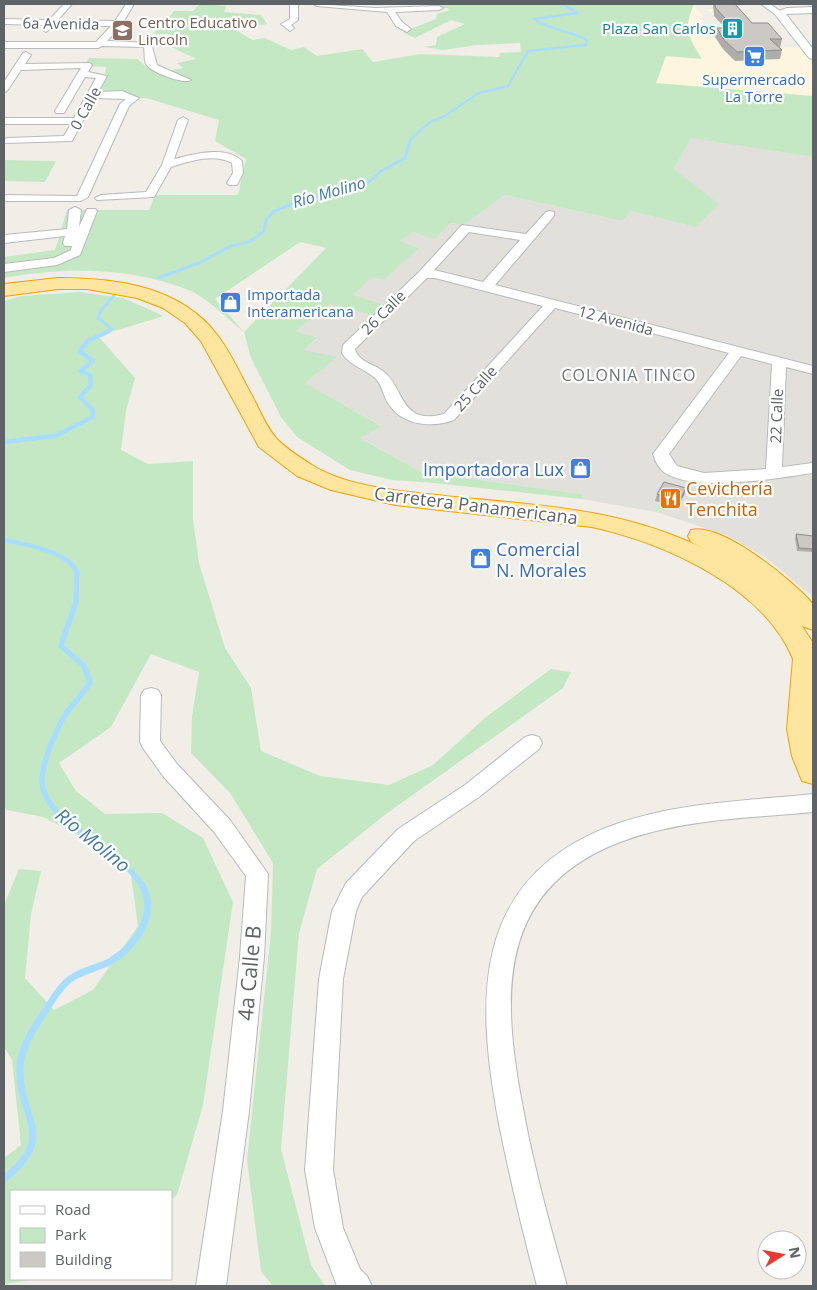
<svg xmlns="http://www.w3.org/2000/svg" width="817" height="1290" viewBox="0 0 817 1290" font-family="'Open Sans',sans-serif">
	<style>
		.commercial { fill: #fef5de }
		.industrial { fill: #e2e0db }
		.green { fill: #c5e8c4; fill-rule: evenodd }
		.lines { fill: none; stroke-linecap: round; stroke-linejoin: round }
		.stream-far4 { stroke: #a9ddff; stroke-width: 2.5 }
		.stream-far3 { stroke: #a9ddff; stroke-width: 3 }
		.stream-far2 { stroke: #a9ddff; stroke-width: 4.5 }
		.stream-far1 { stroke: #a9ddff; stroke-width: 5.5 }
		.stream { stroke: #a9ddff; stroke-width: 7 }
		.minor-casing { stroke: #b7babd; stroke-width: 2 }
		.tertiary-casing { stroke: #b7babd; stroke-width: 2 }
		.trunk-casing { stroke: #f89f00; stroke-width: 2 }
		.minor { fill: #fff; fill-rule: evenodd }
		.tertiary { fill: #fff; fill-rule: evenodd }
		.trunk { fill: #fee6a0; fill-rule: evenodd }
		.wall { fill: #afada9 }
		.shaded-wall { fill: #8f8d89 }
		.building { fill: #ccc9c4; stroke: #8f8d89 }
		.labels { text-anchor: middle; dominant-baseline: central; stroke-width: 4.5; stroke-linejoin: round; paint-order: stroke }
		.far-education-label { font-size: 15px; fill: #785e54; stroke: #fff; text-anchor: start }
		.far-street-label { font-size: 15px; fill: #5e6367; stroke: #fff }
		.far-culture-label { font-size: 15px; fill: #0d838f; stroke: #fff; text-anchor: end }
		.far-shop-label { font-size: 15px; fill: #366cbe; stroke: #fff }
		.far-water-label { font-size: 16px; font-style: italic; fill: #4079ab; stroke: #fff }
		.far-neighbourhood-label { font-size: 16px; letter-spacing: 1px; fill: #6f7579; stroke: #fff }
		.shop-label { font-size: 18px; fill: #366cbe; stroke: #fff; text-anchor: end }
		.food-label { font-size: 18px; fill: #c56008; stroke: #fff; text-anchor: start }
		.street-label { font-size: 18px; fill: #5e6367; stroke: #fff }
		.water-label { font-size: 19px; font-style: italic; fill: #4079ab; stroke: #fff }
		.near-street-label { font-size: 21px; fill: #5e6367; stroke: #fff }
	</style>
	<rect width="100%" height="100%" fill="#f1eee7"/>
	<path class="commercial" d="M693 5 704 17H698L712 35 728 33 707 9H729L779 48 801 47 813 66V96L656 83 666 56 686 32 688 18Z"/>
	<path class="industrial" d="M691 137 813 157V597L765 557 726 535 656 512 582 499 581 494 421 472 359 437 380 425 304 383V350L317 339 294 331 330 304 353 295 373 277 419 248 398 241 414 232 434 238 451 223 463 225 505 195 622 221 631 211 695 227 674 169Z"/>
	<path class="green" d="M200 4 226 6 224 12 261 15 267 24 234 29 253 40 265 38 291 50 304 47 317 56 362 49 373 62 420 54 499 57 500 53 521 52 520 43 477 45 443 50 424 47 436 45 437 37 465 24 451 20 415 38 403 32 436 19 437 14 450 10 447 8 426 10 430 4H694C683 30 688 36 702 59L666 56 656 83 813 96V157L691 138 674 169 719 204 695 227 631 211 622 221 505 195 463 225 451 223 434 239 414 232 399 241 419 248 384 280 373 277 353 295 385 305 376 316 330 304 295 331 317 338 304 350 337 357 305 383 381 426 360 438 421 472 582 494V499L434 483 392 480 350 470 297 437 281 417 251 358 244 332C226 318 207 297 186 289 129 267 62 267 4 278V257L55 250 67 210H149L155 195H238L246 159 215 141 219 120 146 98 94 97 104 83 106 67 84 66 89 58 138 59C154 77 162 72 183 68L177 63 196 59 165 44 169 34H154L159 23H146L151 18 168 19 174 11H193ZM300 242 326 248 244 332 215 299Z
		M4 160 55 161H56L45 182 4 181Z
		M80 292 123 298 164 316 98 336 135 378 126 411 121 450 148 464 193 461V519L199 563 225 648 251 688 261 751 320 776 389 785 433 765 486 717 551 669 571 672 563 688 386 814 317 869 299 933 281 1149 311 1265 325 1286H273L261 1271 247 1160 271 932 273 863 230 793 191 753 192 716 199 672 151 654 111 727 59 763 76 791 105 814 162 813 203 838 233 902 203 1105 177 1195 171 1200V1191H11V1279H38L4 1284V1158L21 1145 12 1060 4 1047V905L19 869 41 871 31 914 25 978 54 1010 93 990 138 926 129 861 43 817 7 810 4 806V301L21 296Z"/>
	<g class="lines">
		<path class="stream-far4" d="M409 145 410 140 430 122 443 117 479 93 508 86 528 51 586 45 587 40C570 30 550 31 534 19L577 13 563 4"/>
		<path class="stream-far3" d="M158 278 199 263 229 247 251 241 264 231 266 220 274 211 305 199 367 184 381 171 405 158 409 144
			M106 332 112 329 98 318 100 312 117 292"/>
		<path class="stream-far2" d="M4 442 55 436 93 417 92 409 80 397 91 385 90 375 80 371 93 361 80 351 88 341 109 331
			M4 540C24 544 70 552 77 573"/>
		<path class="stream-far1" d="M77 572 76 602 61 646 84 666 90 682C82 697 68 707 61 722 53 739 44 758 42 777 39 823 120 846 142 886"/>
		<path class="stream" d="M4 1179C59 1136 18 1119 20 1067 21 1044 39 1021 51 1002 56 994 62 985 70 979 83 970 98 968 111 961 137 945 158 913 142 885"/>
		<defs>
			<path id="minor" d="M64 4H72L58 20 115 21 126 4H134L121 26 107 41 151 43 157 65 191 80C185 85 150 72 146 64 144 60 145 52 144 47L102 46 98 48H4V42H96L111 26 54 25 46 32 42 29 45 25 4 24V19L49 20Z
				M290 4H298V20L291 25 294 28 290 31 281 24 290 19Z
				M313 4 375 8 439 6 443 8 439 10 395 12 402 22 411 29 407 32 396 26 387 12 317 6Z
				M761 4H770L783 13 776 15Z
				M26 52 31 55 25 64 90 63 92 65 88 72 107 76 98 92 122 91 139 98 129 106 88 197 81 201H4V195L77 196 120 104 126 99 95 98 72 141 4 143V139L8 138 64 136 71 124H4V118H74L96 78 85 77 64 113H56L55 111 81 68 21 70 7 91 4 92V82L23 53Z
				M183 117 188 120 174 159C194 154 226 145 242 161L243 173 237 185H229L227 183 233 173 232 163C213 153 190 161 171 167L154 197 97 200 95 198 101 195 146 192 162 165 178 120Z
				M75 207 81 210 79 227 87 209H95L97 211 80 255 57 265 4 272V264L54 258 71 250 72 246H65L63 243 65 236 4 243V235L67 229 69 210Z
				M550 211 554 212V216L495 285 813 366V374L786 367 782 467 813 463V473C776 478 698 493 665 473 659 469 655 461 653 454L729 353 555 308 454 420C432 428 402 426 388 403 383 395 382 385 376 379 365 368 351 367 342 353L343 345 420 271 462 225 526 234 546 212ZM469 232 520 240 483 282 434 270ZM427 278H435L543 306 444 414C400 426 405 389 384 372 375 364 358 362 355 349ZM741 356 772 364 766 469 704 473 677 466 669 454Z
				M151 688 158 690 161 695 160 741 177 764 230 820 268 874 264 957 249 1111 226 1286H196L223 1111 240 957 246 876 214 832 163 776 143 748 140 742 141 695 144 690Z
				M532 735 539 737 542 743 539 749 479 797 414 841 362 897 356 911 343 979 333 1170 343 1228 360 1269 367 1276 372 1286H337L315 1228 305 1170 319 979 332 911 346 883 398 829 465 785 525 737Z
				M813 794V812C750 818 683 819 623 841 498 887 501 992 522 1103 533 1165 550 1225 567 1286H537C523 1233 510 1179 499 1124 476 1002 470 881 608 827 673 802 745 801 813 794Z"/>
			<path id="tertiary" d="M813 7V13L786 14 813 49V59L809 58 774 13 787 8Z"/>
			<path id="trunk" d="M58 278C116 278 181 286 218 336 231 353 240 374 250 392 258 406 265 425 276 438 285 448 301 458 312 465 350 489 411 492 455 497 546 506 623 509 707 550L691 542 688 536 691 530C722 522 793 581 813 604V630L802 626 813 643V784L802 781 792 756 787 729 793 659C763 586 664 543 592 527L395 505 331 490 297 476 259 447 201 341 185 323 163 308 137 298 87 289H58L4 296V284Z"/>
		</defs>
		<use href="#minor" class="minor-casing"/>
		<use href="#tertiary" class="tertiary-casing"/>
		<use href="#trunk" class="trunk-casing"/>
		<use href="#minor" class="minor"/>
		<use href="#tertiary" class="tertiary"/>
		<use href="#trunk" class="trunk"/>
	</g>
	<path class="wall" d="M713 4H735L752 23 782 39 780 48H779L782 50 780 59 735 61 723 49 715 37 717 28H725L714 16Z
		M657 494 684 495 677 507 655 501Z
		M796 534 813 536V552L797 551 795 538Z"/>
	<path class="shaded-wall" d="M686 488 684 495 677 507 679 501Z"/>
	<path class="building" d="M715 4H735L752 23H768L782 39H770L782 50 737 52 724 40 717 28H734L715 7Z
		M664 482 686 488 679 501 657 494Z
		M796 534 813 536V549L799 548Z"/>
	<defs>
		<symbol id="building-square" viewBox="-11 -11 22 22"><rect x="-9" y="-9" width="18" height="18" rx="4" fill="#0f9aa8" stroke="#fff"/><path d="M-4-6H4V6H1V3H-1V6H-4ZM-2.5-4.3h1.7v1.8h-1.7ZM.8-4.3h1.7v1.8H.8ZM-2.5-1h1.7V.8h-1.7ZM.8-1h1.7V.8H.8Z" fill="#fff"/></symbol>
		<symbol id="school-square" viewBox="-11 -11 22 22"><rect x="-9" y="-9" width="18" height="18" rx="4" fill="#8d6e63" stroke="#fff"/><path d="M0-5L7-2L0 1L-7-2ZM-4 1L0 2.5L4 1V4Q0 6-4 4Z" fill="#fff"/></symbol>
		<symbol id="supermarket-square" viewBox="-11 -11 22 22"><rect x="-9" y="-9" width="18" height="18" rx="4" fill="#3f7fe0" stroke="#fff"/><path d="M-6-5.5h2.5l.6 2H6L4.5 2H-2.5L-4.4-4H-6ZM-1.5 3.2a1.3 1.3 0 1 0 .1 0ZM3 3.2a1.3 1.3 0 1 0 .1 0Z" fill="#fff"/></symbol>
		<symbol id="shop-square" viewBox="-11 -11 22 22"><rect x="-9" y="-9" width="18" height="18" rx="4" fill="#3f7fe0" stroke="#fff"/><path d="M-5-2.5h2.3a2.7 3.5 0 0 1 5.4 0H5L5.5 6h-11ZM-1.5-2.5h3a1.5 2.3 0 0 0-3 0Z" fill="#fff"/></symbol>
		<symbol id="restaurant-square" viewBox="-11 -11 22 22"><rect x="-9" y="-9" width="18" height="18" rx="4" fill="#e8710a" stroke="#fff"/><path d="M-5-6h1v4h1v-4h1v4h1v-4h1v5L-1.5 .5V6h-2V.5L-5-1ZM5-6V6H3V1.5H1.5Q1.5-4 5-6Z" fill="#fff"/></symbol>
	</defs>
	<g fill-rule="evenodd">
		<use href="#building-square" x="720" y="16" width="25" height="25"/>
		<use href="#school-square" x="110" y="18" width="25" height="25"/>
		<use href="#supermarket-square" x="742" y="44" width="25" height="25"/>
		<use href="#shop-square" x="218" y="290" width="25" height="25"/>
		<use href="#shop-square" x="568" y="456" width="25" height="25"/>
		<use href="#restaurant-square" x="658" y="486" width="25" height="25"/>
		<use href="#shop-square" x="468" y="546" width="25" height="25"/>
	</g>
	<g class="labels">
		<g class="far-education-label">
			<text x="138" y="22">Centro Educativo<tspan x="138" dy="17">Lincoln</tspan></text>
		</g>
		<g class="far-street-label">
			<text transform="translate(61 23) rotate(1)">6a Avenida</text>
			<text transform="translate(85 108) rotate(-61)">0 Calle</text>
			<text transform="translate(383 312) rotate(-45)">26 Calle</text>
			<text transform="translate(616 320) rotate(15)">12 Avenida</text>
			<text transform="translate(475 388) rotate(-48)">25 Calle</text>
			<text transform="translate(776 416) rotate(-88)">22 Calle</text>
		</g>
		<g class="far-culture-label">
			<text x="716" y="28">Plaza San Carlos</text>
		</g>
		<g class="far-shop-label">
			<text x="754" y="79">Supermercado<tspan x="754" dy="17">La Torre</tspan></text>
			<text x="247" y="294" text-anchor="start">Importada<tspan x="247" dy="17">Interamericana</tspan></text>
		</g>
		<g class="far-water-label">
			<text transform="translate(329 192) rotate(-16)">Río Molino</text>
		</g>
		<g class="far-neighbourhood-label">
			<text x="629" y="375">COLONIA TINCO</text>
		</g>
		<g class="shop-label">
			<text x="564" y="469">Importadora Lux</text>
			<text x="496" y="549" text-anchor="start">Comercial<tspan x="496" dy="21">N. Morales</tspan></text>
		</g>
		<g class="food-label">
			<text x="686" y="488">Cevichería<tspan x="686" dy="21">Tenchita</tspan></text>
		</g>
		<g class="street-label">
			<text transform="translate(476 505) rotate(7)">Carretera Panamericana</text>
		</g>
		<g class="water-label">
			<text transform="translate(93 840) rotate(39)">Río Molino</text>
		</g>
		<g class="near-street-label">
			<text transform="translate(249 973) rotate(-85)">4a Calle B</text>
		</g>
	</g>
	<rect width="817" height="1290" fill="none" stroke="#5e6367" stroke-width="10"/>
	<rect x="10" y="1190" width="162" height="90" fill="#ffffff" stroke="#bfc1c2"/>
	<rect x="20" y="1206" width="25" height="8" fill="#ffffff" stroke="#bfc1c2"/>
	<text x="55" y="1215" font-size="15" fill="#5e6367">Road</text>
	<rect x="20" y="1228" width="25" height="15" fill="#c5e8c4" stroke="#bfc1c2"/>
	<text x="55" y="1240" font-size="15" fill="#5e6367">Park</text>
	<rect x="20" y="1252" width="25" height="15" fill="#ccc9c4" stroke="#bfc1c2"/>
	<text x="55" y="1265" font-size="15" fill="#5e6367">Building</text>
	<g transform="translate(782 1255) rotate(79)"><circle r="24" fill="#ffffff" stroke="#bfc1c2"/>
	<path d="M0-4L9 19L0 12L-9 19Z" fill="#ec3832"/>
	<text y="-8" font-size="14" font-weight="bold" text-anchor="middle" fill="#5e6367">N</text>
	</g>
</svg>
